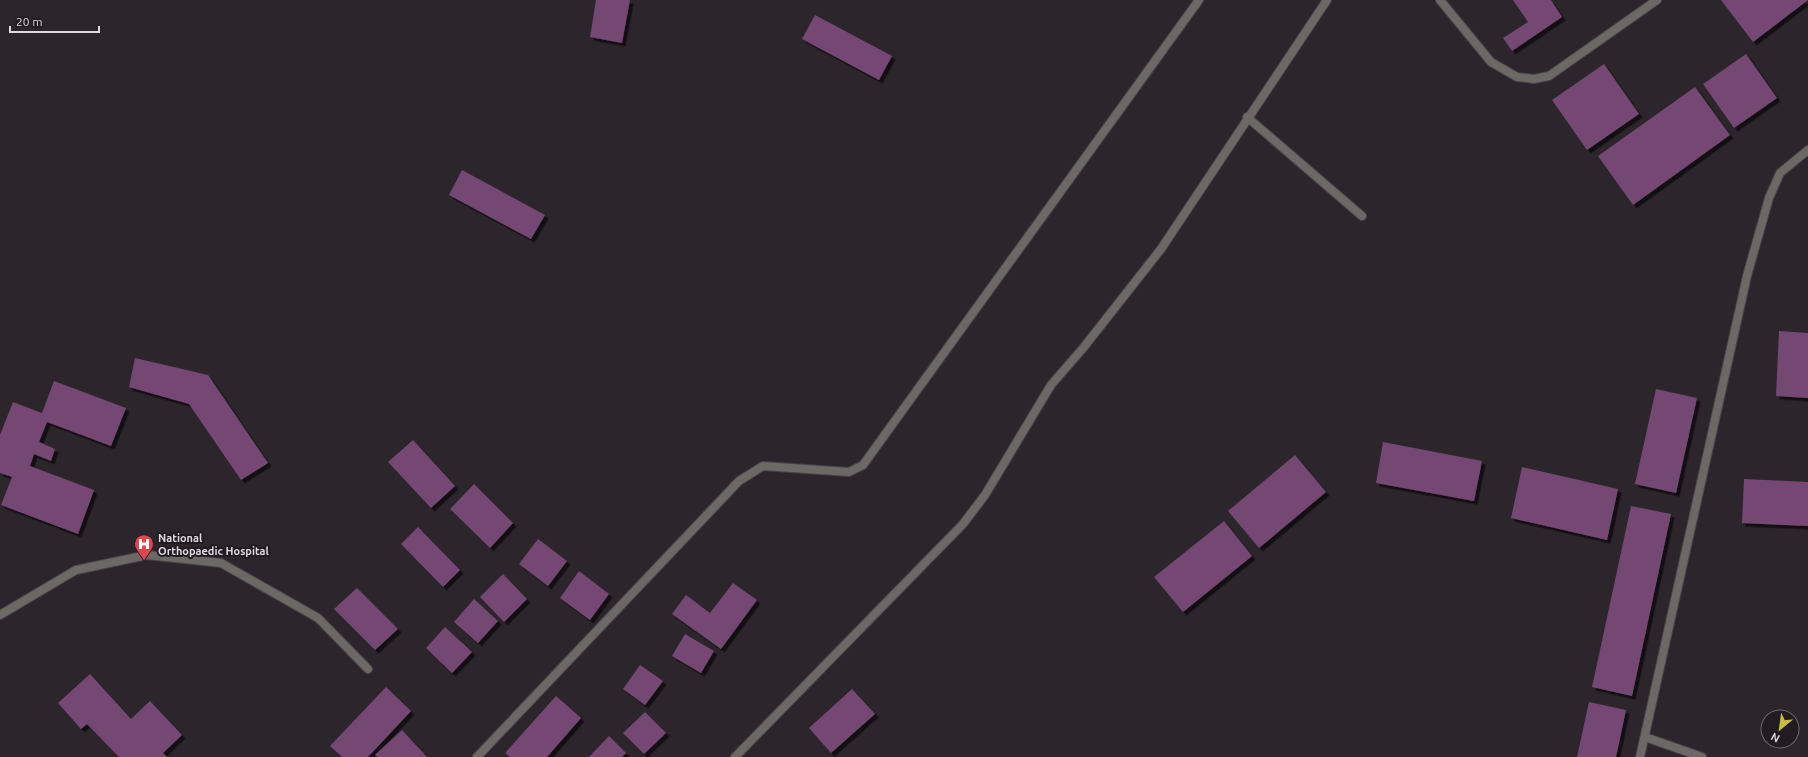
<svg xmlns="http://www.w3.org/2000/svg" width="1808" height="757" viewBox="0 0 1808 757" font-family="Ubuntu,sans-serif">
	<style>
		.building { fill: #754773; filter: url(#shadow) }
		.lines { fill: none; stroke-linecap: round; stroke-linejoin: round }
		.service-casing { stroke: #494249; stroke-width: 10 }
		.minor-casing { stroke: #494249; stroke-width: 10 }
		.service { stroke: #6c6865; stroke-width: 8 }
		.minor { stroke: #6c6865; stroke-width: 8 }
		.labels { text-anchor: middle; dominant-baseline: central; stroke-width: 4; stroke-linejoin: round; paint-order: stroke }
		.poi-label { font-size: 11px; font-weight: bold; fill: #dfdadf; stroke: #221c22; text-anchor: start }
	</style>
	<defs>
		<filter id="shadow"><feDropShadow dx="3.5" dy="3.5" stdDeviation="0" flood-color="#0009"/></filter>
	</defs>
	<rect width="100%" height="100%" fill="#2c252c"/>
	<path class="building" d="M596 0H630L622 43 590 37Z
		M1513 0H1551L1562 17 1512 51 1503 38 1528 22Z
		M1721 0H1808L1753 42Z
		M815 15 892 56 879 80 802 39Z
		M1746 54 1777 98 1734 128 1703 84Z
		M1604 64 1639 114 1587 150 1552 100Z
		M1695 87 1730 135 1633 205 1598 156Z
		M462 170 545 215 531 239 449 195Z
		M1779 331 1808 333V398L1776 396Z
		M135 358 208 375 268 463 241 480 189 404 129 387Z
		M54 381 126 408 111 446 47 422 39 442 55 449 51 461 34 454 30 466 94 490 78 534 1 505 12 477 0 473V435L13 402 42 413Z
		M1656 389 1697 398 1676 493 1635 484Z
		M413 440 455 486 431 508 388 462Z
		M1383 442 1482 461 1474 501 1376 483Z
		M1295 455 1326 492 1259 548 1228 511Z
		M1522 467 1618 489 1607 540 1511 518Z
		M1744 479 1808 482V526L1742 523Z
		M474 484 513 523 490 548 450 509Z
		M1631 506 1671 514 1632 696 1592 687Z
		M1224 521 1252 556 1183 612 1154 577Z
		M418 527 460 570 443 587 401 544Z
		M538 539 567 561 548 586 519 564Z
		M579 571 609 594 590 620 560 598Z
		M503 574 527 599 504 622 480 597Z
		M733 583 757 600 721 649 672 614 686 595 710 613Z
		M357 588 398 629 375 650 334 609Z
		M474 599 498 621 478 643 454 622Z
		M445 627 472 652 452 673 426 648Z
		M685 634 714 651 701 673 672 656Z
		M640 665 663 681 645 705 623 689Z
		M90 674 131 719 150 701 182 735 163 753 167 757H119L87 724 81 729 58 703Z
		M386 687 411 711 368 757H342L330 746Z
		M852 689 875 714 831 753 809 728Z
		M556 696 581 718 547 757H510L505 753Z
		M1589 702 1626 710 1616 757H1577Z
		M645 712 666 733 644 754 623 733Z
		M402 730 427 757H378L375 755Z
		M609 736 626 753 622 757H589Z"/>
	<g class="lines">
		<defs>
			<path id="service" d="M0 615 76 570 147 555 221 563 318 618 368 669"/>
			<path id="minor" d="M1440 0 1491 62 1517 77 1534 79 1549 76 1657 0
				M1247 117 1362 216
				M1645 737 1702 757
				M477 757 739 481 763 466 849 472 863 465 1199 0
				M735 757 963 524 985 495 1051 385 1084 347 1161 249 1327 0
				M1640 757 1747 276 1769 198 1780 173 1808 150"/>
		</defs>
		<use href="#service" class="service-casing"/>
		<use href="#minor" class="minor-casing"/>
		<use href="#service" class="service"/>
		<use href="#minor" class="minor"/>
	</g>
	<defs>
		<symbol id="hospital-pin" viewBox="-11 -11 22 30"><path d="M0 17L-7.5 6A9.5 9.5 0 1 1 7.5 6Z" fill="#e0444e" stroke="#221c22"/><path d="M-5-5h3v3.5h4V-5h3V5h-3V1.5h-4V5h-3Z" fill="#fff"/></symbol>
	</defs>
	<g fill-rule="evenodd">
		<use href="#hospital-pin" x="133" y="533" width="22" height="30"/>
	</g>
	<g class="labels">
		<g class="poi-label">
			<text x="158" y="538">National<tspan x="158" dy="13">Orthopaedic Hospital</tspan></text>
		</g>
	</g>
	<g transform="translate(1780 729) rotate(209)"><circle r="19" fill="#221c22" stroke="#6e686e"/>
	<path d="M0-3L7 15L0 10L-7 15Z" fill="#c4bd3e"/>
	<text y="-6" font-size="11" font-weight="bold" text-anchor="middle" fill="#dfdadf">N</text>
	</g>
	<path d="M10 26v6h89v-6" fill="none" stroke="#dfdadf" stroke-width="2"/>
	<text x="16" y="26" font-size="12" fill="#dfdadf" stroke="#221c22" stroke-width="3" paint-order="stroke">20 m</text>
</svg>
